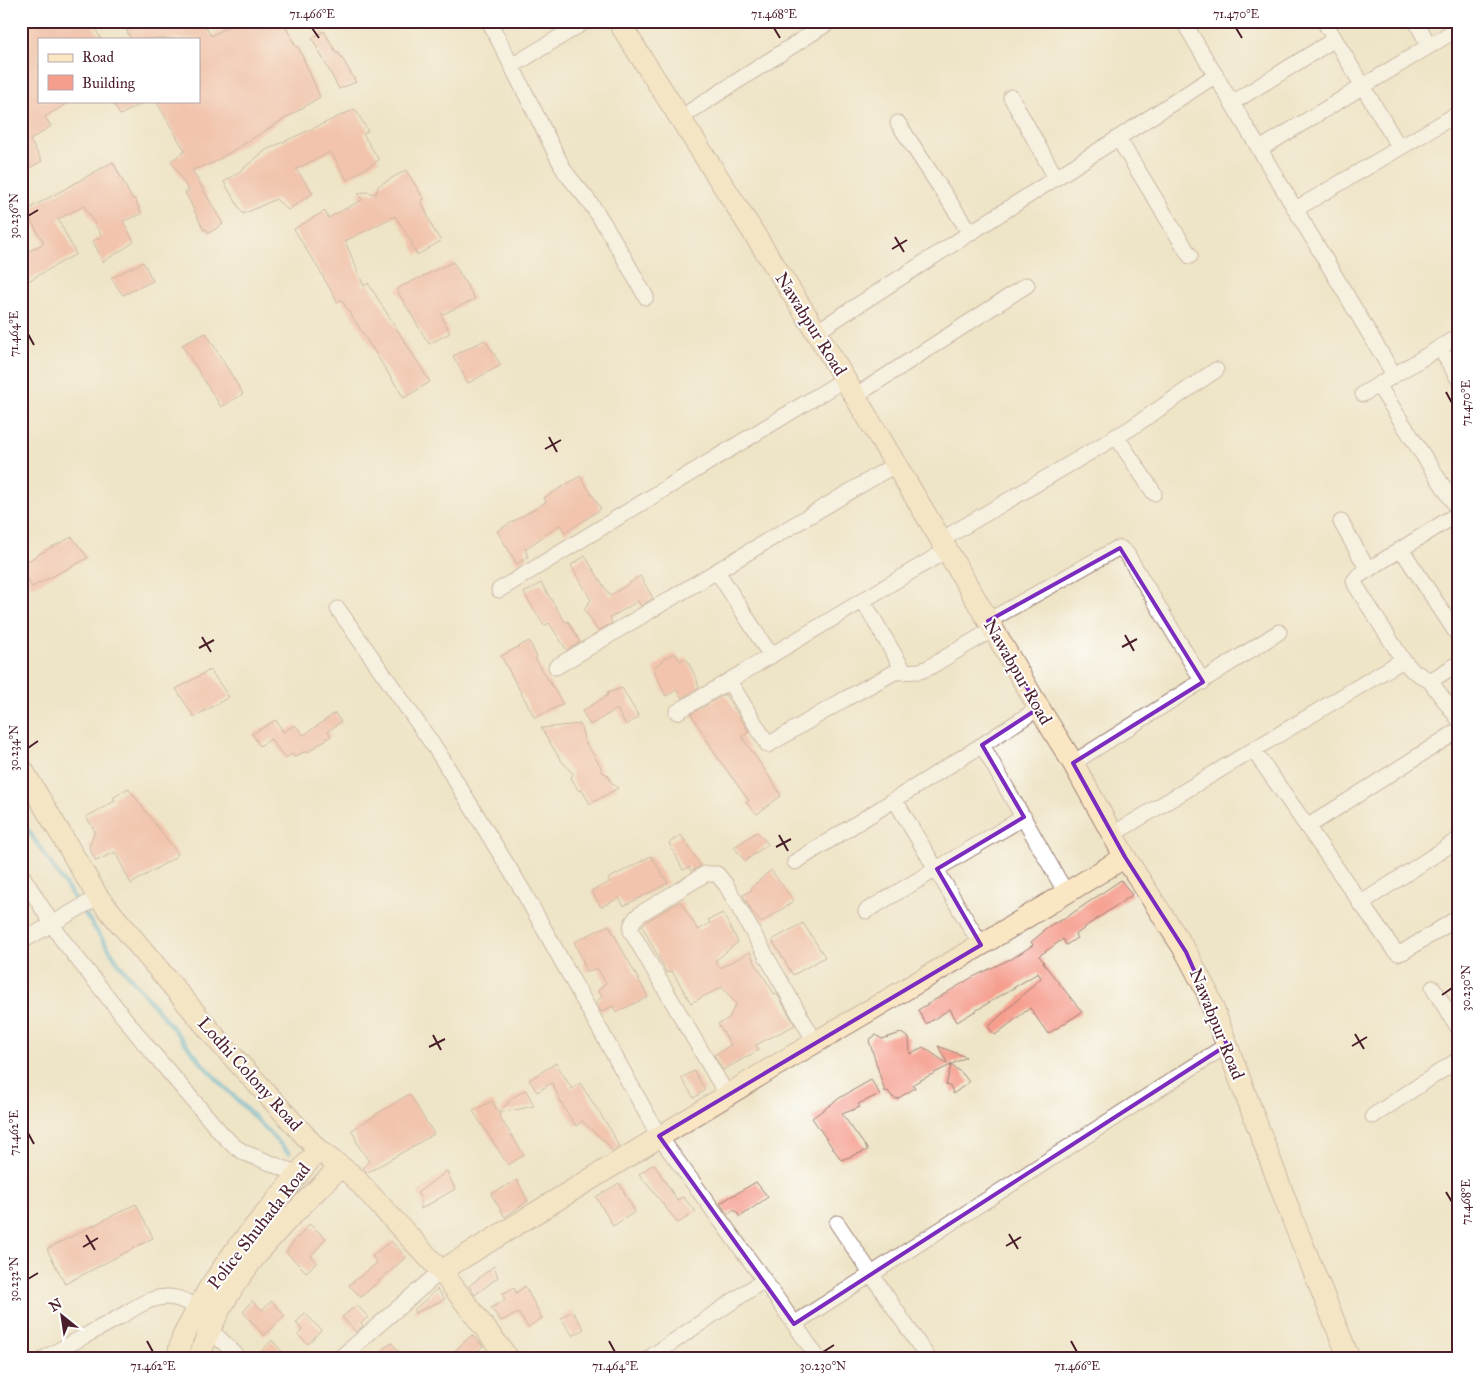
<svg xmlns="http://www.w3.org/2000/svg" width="1480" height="1379" viewBox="0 0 1480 1379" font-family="'IM FELL Great Primer',serif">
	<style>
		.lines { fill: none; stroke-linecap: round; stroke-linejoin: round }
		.stream { stroke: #53afd1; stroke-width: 4.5 }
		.building { fill: #f59e8e }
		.street-casing { stroke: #9c8278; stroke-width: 17 }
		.secondary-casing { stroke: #9c8278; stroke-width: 23 }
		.street { stroke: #fff; stroke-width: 15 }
		.secondary { stroke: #fbe6c4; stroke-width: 21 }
		.marked { fill: none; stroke: #7b2cbf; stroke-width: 4; stroke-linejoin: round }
		.ticks { fill: none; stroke: #4a1f2b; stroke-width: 2 }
		.labels { text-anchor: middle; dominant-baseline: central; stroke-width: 4; stroke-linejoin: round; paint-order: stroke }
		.street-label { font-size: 18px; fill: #4a1f2b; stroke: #fff }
		.neatline { fill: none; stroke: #4a1f2b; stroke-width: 2 }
		.ticks-label { font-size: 12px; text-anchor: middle; fill: #4a1f2b }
	</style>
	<rect width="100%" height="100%" fill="#fff"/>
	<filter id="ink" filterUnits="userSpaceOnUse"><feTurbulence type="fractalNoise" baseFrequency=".02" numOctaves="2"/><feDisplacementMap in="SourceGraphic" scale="10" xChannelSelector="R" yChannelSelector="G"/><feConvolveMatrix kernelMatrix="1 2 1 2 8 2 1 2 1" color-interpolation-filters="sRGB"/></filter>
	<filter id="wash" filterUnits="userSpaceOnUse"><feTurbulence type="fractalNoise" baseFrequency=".0096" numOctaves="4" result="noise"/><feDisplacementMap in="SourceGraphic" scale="20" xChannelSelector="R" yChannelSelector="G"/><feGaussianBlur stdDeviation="1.12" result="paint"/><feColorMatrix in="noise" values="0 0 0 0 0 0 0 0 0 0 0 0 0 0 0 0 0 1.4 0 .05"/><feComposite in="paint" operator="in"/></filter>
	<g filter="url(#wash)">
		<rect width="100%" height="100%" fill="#eee4c6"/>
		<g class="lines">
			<path class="stream" d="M21 820 120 965 206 1068 289 1153"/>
		</g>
		<g id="blocks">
			<path class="building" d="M21 21H91L101 39H39V101H71L45 117 51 126 30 140 42 161 29 168 21 154Z
				M122 21H202L211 36 238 21H283L296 47 298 46 320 97 213 163 192 170 223 224 209 233 206 229 204 230 185 192 189 191 171 161 185 151 156 101H199V39H131Z
				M324 31 337 54 339 53 356 82 339 89 312 38Z
				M112 101H147L120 115Z
				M355 109 368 131 363 134 379 160 347 180 331 152 296 169 313 193 288 210 276 199 243 214 224 182 239 172 266 150Z
				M113 162 132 199 134 198 142 214 123 221 134 242 103 262 93 241 102 236 84 206 58 219 76 254 21 285V256L44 243 25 211Z
				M406 170 424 199 421 200 433 229 441 241 417 255 412 246 413 244 395 216 345 241 364 286 368 283 430 382 404 398 341 299 338 303 313 259H312L294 229 325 211 328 218 362 200 358 193 367 192 376 194 378 186Z
				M143 262 153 281 123 295 111 278Z
				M453 262 475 299 441 315 450 333 429 344 396 289Z
				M206 333 243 394 221 407 182 345Z
				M485 340 501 365 468 383 453 356Z
				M580 476 601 509 565 533 560 525 525 549 528 557 517 564 497 531 546 502 544 498Z
				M72 537 88 558 32 587 21 570V553L28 561 46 550Z
				M585 556 610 596 640 576 653 598 641 606 638 601 610 618 612 623 598 631 584 609 591 600 571 565Z
				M541 583 565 622 568 621 580 642 567 650 549 623 544 626 524 593Z
				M529 641 537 657 535 658 563 704 535 718 501 656Z
				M675 653 680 661 686 658 697 680 699 688 682 698 677 690 666 696 653 668 664 660 663 659Z
				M210 670 229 697 194 717 176 689Z
				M622 688 639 717 626 725 617 709 590 725 582 711 608 695 607 693Z
				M725 694 749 732 742 737 775 785 781 796 757 814 746 803 749 801 718 758 691 714Z
				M335 713 341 722 328 731 331 736 308 752H304L294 757 292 754 285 759 271 739 260 746 252 734 276 720 283 732 295 725 304 735Z
				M580 724 585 742 600 765 602 772 608 775 610 781 618 788 590 804 582 790 579 791 571 778 573 774 560 759 541 728Z
				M128 788 178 854 174 858 131 884 115 852 96 861 89 847 95 831 86 817 115 801 113 798Z
				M757 832 768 844 745 861 734 847Z
				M681 835 701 866 691 871 689 867 683 870 669 843Z
				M651 856 668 883 624 906 619 898 601 907 591 891 610 882 608 879Z
				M771 870 794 901 761 923 751 910 743 895 752 890 751 888Z
				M1121 880 1132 895 1085 927V928L1075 935 1077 938 1066 945 1063 939 1039 956 1044 962 1043 963 1082 1012 1048 1034 1030 1008 995 1035 988 1027 1041 978 1038 973 957 1022 950 1009 926 1024 918 1010 971 978 1010 959V960L1033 945 1031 942 1043 932 1042 931 1052 924 1064 919Z
				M680 901 698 930 710 923 708 920 723 913 738 942 715 961 720 968 750 952 757 966 775 995 777 994 795 1025 756 1045 759 1050 723 1070 714 1055 731 1045 718 1024 728 1019 736 1004 722 987 691 1003 672 971 667 973 642 926 646 922Z
				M803 923 825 957 793 975 772 940Z
				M609 925 648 997 616 1012 613 1006 601 1012 596 1003 602 996 598 990 606 983 597 968 586 972 582 958 574 942Z
				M901 1033 909 1038 910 1054 923 1047 948 1064 938 1046 966 1057 913 1084 915 1088 897 1099 892 1097 888 1091 885 1092 869 1040 876 1035 882 1039Z
				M556 1063 572 1089 580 1083 612 1132 619 1147 612 1151 605 1141H604L582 1121 576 1126 565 1110 552 1083 537 1092 529 1080Z
				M951 1065 963 1074 969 1082 953 1094 951 1087 946 1085Z
				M694 1071 705 1090 694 1098 681 1078Z
				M871 1080 880 1094 858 1104 860 1107 842 1114 868 1150 841 1160 812 1118 841 1097Z
				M526 1090 534 1106 499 1113 512 1098Z
				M409 1094 434 1134 367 1173 363 1168 369 1161 359 1147 352 1130Z
				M492 1101 500 1115 499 1116 524 1155 508 1165 473 1111Z
				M654 1164 677 1200 683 1197 696 1212 678 1223 639 1174Z
				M447 1171 455 1189 421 1209V1198L417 1193Z
				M517 1180 528 1201 505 1217 491 1194Z
				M756 1182 768 1197 740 1217 735 1210 727 1214 720 1203Z
				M619 1183 635 1212 613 1226 596 1197Z
				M136 1204 153 1238 65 1284 47 1249Z
				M309 1224 326 1238 311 1256 317 1262 306 1272 286 1252 297 1237 298 1238Z
				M391 1241 406 1257 361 1297 349 1285 377 1263 372 1256Z
				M494 1266 498 1277 475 1295 469 1286Z
				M525 1286 542 1318 528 1327 518 1313 501 1321 491 1308 505 1300 502 1294 514 1288 516 1293Z
				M437 1289 445 1299 415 1313 414 1310Z
				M252 1301 262 1310 272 1301 285 1316 264 1336 243 1312Z
				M357 1305 368 1317 361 1323 363 1326 356 1332 342 1317Z
				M572 1311 584 1329 573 1336 561 1318Z
				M305 1313 321 1330 308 1344 298 1335 302 1330 296 1323Z
				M472 1335 483 1346 470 1358H447Z
				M272 1340 288 1358H255Z
				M392 1343 404 1358H378L384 1348Z"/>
		</g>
	</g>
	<g filter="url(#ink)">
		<use href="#blocks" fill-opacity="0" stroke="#9c8278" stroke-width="1"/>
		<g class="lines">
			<defs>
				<path id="street" d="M489 21 564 170C573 183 584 194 593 207 613 236 629 267 646 297
					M1183 21 1394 375
					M1324 21 1399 147
					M1416 21 1429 46
					M512 66 586 21
					M1011 97 1056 178
					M1232 103 1335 39
					M680 118 831 21
					M898 123 970 233
					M1118 138 1190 256
					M1260 149 1459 28
					M1296 209 1459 113
					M816 332 1216 75
					M1440 348 1459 380
					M1378 385 1459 511
					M1363 394 1459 336
					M855 396 1027 285
					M1116 436 1154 493
					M1459 513 1358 576 1354 581 1356 586 1403 660 1412 670 1430 681 1459 720
					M1341 522 1368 570
					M941 540 1131 428 1216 370
					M1402 550 1459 637
					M717 571 771 656
					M499 590 845 379
					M863 601 904 671
					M338 609 438 752 523 891 659 1136 764 1280 818 1358
					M988 621 1116 549 1120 548 1127 554 1203 682
					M556 667 896 464
					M729 681 768 745 845 699 895 672 920 671 928 668 993 629
					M1430 681 1459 663
					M677 712 947 550
					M982 745 1066 893
					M1254 751 1394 950 1398 953 1403 952 1459 917
					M1073 763 1279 632
					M895 800 981 945
					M1307 827 1459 730
					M1113 834 1403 660
					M795 862 982 745 1039 708
					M21 874 61 938 145 1044 221 1133 234 1146 245 1153 298 1174
					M1360 904 1459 839
					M866 911 1024 817
					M21 942 98 897
					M1433 988 1459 1029
					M727 1095 631 931C631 923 634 919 640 914L705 874H717L726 885 815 1042
					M1373 1116 1459 1059
					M837 1223 928 1358
					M794 1324 1227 1045
					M209 1333 219 1338 239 1358
					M45 1358C69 1344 93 1332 116 1319 132 1310 147 1298 165 1297 177 1296 188 1303 198 1307
					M340 1358 441 1271
					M649 1358 764 1280"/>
				<path id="secondary" d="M618 21 808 318 947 550 1039 708 1073 763 1125 857 1186 952 1207 992 1294 1223 1349 1358
					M21 767 98 897 222 1045 299 1129 318 1150 352 1175 441 1271 508 1358
					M441 1271 770 1069 981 945 1125 857
					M177 1358 183 1336 209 1288 237 1248 318 1150
					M199 1358C225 1277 282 1225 340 1167"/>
			</defs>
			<use href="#street" class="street-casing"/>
			<use href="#secondary" class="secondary-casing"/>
			<use href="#street" class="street"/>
			<use href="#secondary" class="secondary"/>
		</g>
	</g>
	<path d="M0 0H1480V1379H0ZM1120 548 1203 682 1073 763 1125 857 1186 952 1227 1045 794 1324 659 1136 981 945 937 869 1024 817 982 745 1039 708 988 621Z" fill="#eee4c6" fill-opacity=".55" fill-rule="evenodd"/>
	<path class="marked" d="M1120 548 1203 682 1073 763 1125 857 1186 952 1227 1045 794 1324 659 1136 981 945 937 869 1024 817 982 745 1039 708 988 621Z"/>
	<path class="ticks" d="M312 28 319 38M774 28 780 38M1236 28 1242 38M28 216 38 210M895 237 904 252M892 249 907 240M28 334 34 345M1446 392 1452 403M549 437 557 452M545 449 561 440M1125 635 1134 651M202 637 211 652M1122 647 1137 639M199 648 214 640M28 748 38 741M779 835 788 851M776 847 791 839M1442 995 1452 988M1355 1034 1364 1049M433 1035 441 1050M1352 1046 1367 1037M429 1047 445 1039M28 1133 34 1144M1446 1192 1452 1202M1009 1234 1018 1249M86 1235 95 1250M1006 1246 1021 1237M83 1247 98 1238M28 1279 38 1273M147 1341 153 1352M609 1341 615 1352M1071 1341 1077 1352M823 1352 834 1345"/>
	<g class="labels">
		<g class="street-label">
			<text transform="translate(811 324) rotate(58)">Nawabpur Road</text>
			<text transform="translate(1018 672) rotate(60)">Nawabpur Road</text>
			<text transform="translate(1217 1024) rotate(68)">Nawabpur Road</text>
			<text transform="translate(250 1074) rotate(48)">Lodhi Colony Road</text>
			<text transform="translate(259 1226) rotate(-52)">Police Shuhada Road</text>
		</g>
	</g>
	<rect width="1480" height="1379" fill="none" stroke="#fff" stroke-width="55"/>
	<rect x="38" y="38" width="162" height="65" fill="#ffffff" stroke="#b7a5aa"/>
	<rect x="48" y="54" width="25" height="8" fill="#fbe6c4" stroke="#b7a5aa"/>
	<text x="82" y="62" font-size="15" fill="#4a1f2b">Road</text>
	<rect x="48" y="75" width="25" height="15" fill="#f59e8e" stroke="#b7a5aa"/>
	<text x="82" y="88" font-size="15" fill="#4a1f2b">Building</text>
	<g transform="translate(62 1316) rotate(330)" stroke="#ffffff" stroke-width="4" paint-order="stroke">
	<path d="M0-4L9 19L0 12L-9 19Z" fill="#4a1f2b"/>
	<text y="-8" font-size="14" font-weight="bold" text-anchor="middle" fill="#4a1f2b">N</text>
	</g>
	<rect x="28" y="28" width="1424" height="1324" class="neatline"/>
	<g class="ticks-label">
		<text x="312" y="18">71.466°E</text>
		<text x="774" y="18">71.468°E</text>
		<text x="1236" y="18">71.470°E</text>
		<text transform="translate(14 216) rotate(-90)" y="4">30.236°N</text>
		<text transform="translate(14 334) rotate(-90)" y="4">71.464°E</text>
		<text transform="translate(1466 403) rotate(-90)" y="4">71.470°E</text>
		<text transform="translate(14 748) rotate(-90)" y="4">30.234°N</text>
		<text transform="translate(1466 988) rotate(-90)" y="4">30.230°N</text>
		<text transform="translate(14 1133) rotate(-90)" y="4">71.462°E</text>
		<text transform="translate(1466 1202) rotate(-90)" y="4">71.468°E</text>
		<text transform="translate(14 1279) rotate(-90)" y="4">30.232°N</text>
		<text x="153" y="1370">71.462°E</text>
		<text x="615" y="1370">71.464°E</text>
		<text x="823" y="1370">30.230°N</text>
		<text x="1077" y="1370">71.466°E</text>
	</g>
</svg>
